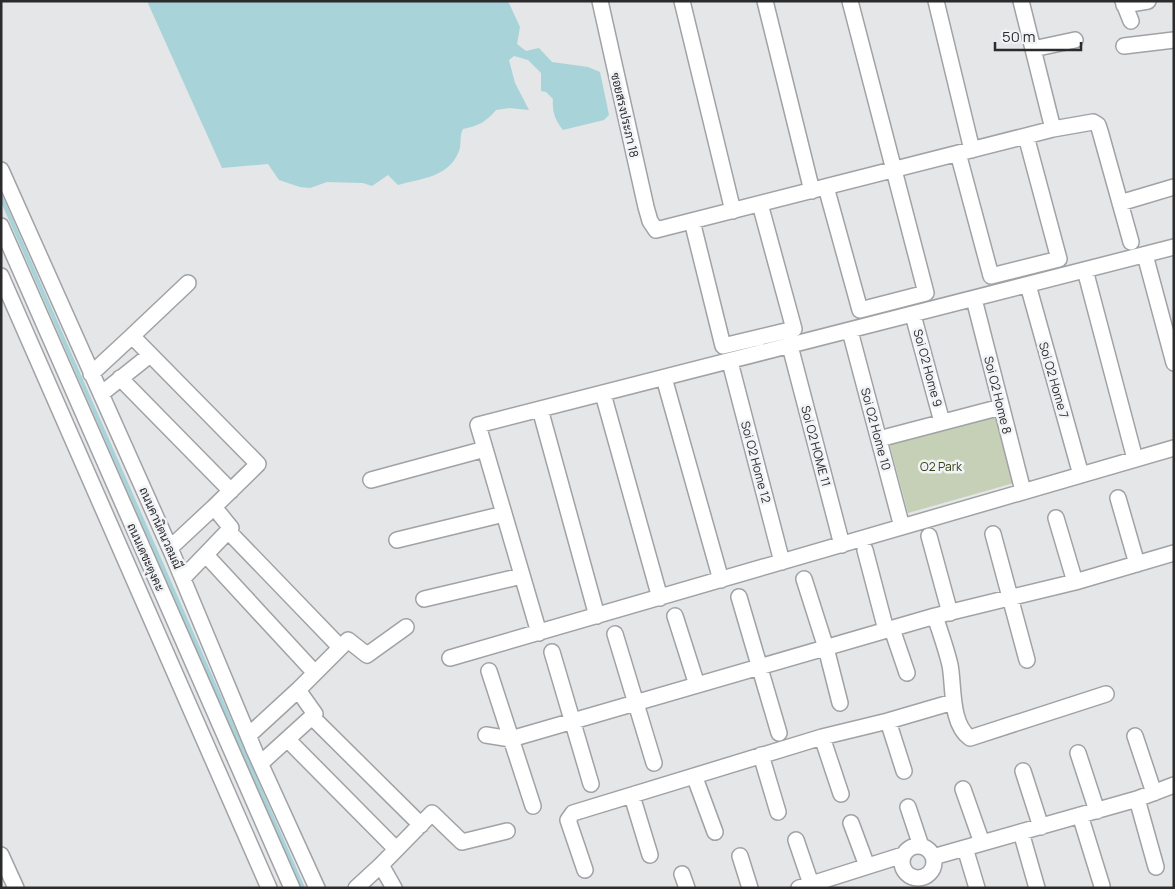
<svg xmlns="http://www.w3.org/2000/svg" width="1175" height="889" viewBox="0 0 1175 889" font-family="Manrope,Sarabun,sans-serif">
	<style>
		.green { fill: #c6d0b6 }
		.water { fill: #a8d3d8 }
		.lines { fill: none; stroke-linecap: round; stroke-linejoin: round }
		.stream { stroke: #a8d3d8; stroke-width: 4 }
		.minor-casing { stroke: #a0a2a5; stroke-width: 18 }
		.minor { stroke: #fff; stroke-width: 15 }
		.labels { text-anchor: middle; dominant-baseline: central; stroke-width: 5; stroke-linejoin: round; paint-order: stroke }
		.street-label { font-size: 12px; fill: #2b2b2c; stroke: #f1f3f6 }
		.park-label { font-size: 12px; fill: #32410e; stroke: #f1f3f6 }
	</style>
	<rect width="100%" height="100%" fill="#e4e6e8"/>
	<path class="green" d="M996 414 1014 483 908 513 889 442Z"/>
	<path class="water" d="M147 1H508L520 27 517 44 526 51 539 48 552 62 588 67 600 72 609 115 604 120 563 130C555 120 552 112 553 99L546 92 541 91V73L528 60 514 56 509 60 515 83 529 110 509 108 496 110C486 122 478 126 463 129 459 136 462 143 459 151 449 177 423 178 398 185L388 175 372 186 363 183 327 182 310 188 300 187 279 180 268 164 222 168Z"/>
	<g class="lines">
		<path class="stream" d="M1 197 303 888"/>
		<defs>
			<path id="minor" d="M600 1 646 207 650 221 656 230 1053 129 1093 122 1098 125 1100 131 1131 242
				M682 1 733 211
				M765 1 812 191
				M936 1 972 150
				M1021 1 1053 129
				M1123 1 1131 21
				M1124 5 1148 1
				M1124 46 1174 40
				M1033 49 1075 40
				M958 153 991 276 1059 259 1026 136
				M1 170 172 553 255 752 317 888
				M826 187 860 310 926 293 850 1
				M1120 203 1174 187
				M692 221 723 346 794 329 760 204
				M1 226 292 888
				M1145 255 1174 363
				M1085 270 1135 459
				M1 276 269 888
				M188 283 132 336 258 464 214 507
				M1028 285 1081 475
				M974 299 1023 491
				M913 315 942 422
				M850 331 902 527
				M790 346 842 545
				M730 362 782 562
				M91 374 132 336
				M120 378 231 491
				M664 378 721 580
				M101 394 150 355
				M603 394 660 598
				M540 409 597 616
				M879 439 1001 407
				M371 480 485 449
				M1118 498 1137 564
				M1056 518 1075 582
				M229 532 340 647
				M993 534 1027 660
				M929 536 950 613
				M397 540 504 514
				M170 548 214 507 231 528 183 578
				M865 550 886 630
				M206 555 315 673
				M804 579 826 648 840 703
				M739 597 779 733
				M424 599 522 576
				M675 616 697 685
				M935 616C940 632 946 648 950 665 954 685 950 724 970 738L1106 694
				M892 629 907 673
				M539 633 478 425 1174 247
				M615 634 654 763
				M552 652 591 784
				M450 658 1174 448
				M489 671 533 806
				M312 717 421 825
				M888 721 904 771
				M249 735 298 690
				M486 735 511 739 935 616 1075 582 1174 553
				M1135 736 1154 793
				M822 737 841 794
				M288 740 396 849
				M1078 753 1097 811
				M761 755 778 812
				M261 763 315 714 298 690 348 640 367 655 406 627
				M1023 771 1041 827
				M695 778 715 832
				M963 789 982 843
				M632 796 650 855
				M1137 799 1156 867
				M908 807 921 846
				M1080 815 1102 886
				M851 823 867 866
				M1021 832 1037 888
				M796 840 811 884
				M902 862a16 16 0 1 1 32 0a16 16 0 1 1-32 0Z
				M965 848 977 888
				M1 855 16 888
				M740 856 750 888
				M933 857 1137 799 1174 785
				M585 870 568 820 573 813 822 737 888 721 953 702
				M682 874 687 888
				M356 888 381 865
				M394 888 381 865 432 813 462 842 507 831
				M799 888 903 855"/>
		</defs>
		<use href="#minor" class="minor-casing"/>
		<use href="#minor" class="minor"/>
	</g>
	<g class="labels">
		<g class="street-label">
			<text transform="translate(625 115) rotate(77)">ซอยสรงประภา 18</text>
			<text transform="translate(928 368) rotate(75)">Soi O2 Home 9</text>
			<text transform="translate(1054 380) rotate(74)">Soi O2 Home 7</text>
			<text transform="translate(998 395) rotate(76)">Soi O2 Home 8</text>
			<text transform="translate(876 429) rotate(75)">Soi O2 Home 10</text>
			<text transform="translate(816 446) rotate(75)">Soi O2 HOME 11</text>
			<text transform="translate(756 462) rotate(75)">Soi O2 Home 12</text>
			<text transform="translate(161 528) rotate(66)">ถนนคานิตนวลมณี</text>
			<text transform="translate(146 557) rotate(66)">ถนนเดชะตุงคะ</text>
		</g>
		<g class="park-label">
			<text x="941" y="466">O2 Park</text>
		</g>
	</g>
	<rect width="1175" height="889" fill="none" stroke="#2b2b2c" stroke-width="5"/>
	<path d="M995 42v8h86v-8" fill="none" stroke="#2b2b2c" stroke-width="2.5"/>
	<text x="1002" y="42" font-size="15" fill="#2b2b2c" stroke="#f1f3f6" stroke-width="4" paint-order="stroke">50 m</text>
</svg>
